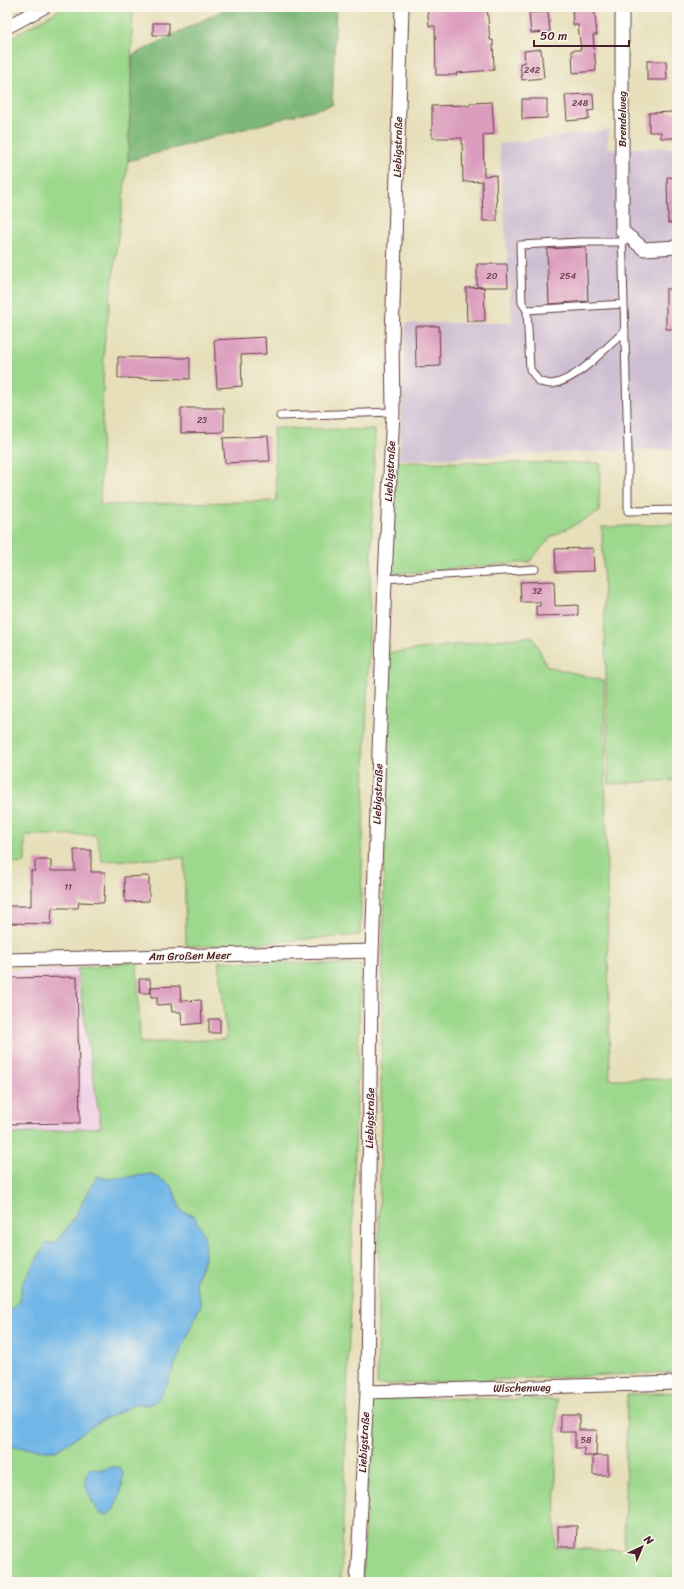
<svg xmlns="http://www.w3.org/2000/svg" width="684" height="1589" viewBox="0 0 684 1589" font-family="Sriracha,sans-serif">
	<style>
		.built { fill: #f0d0e5 }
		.industrial { fill: #cebed2 }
		.green { fill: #9dd88c; stroke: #747c5c; fill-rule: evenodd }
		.forest { fill: #7eb878; stroke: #646c52 }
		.water { fill: #6fb6e7; stroke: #5c6a89 }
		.building { fill: #dc9cbe }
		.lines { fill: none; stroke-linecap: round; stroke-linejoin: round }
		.lane-casing { stroke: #613c40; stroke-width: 9 }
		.street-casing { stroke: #613c40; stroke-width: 15 }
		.lane { stroke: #fff; stroke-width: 7 }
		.street { stroke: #fff; stroke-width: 13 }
		.labels { text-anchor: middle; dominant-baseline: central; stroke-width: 3; stroke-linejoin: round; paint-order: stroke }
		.number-label { font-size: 9px; fill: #6e3e50 }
		.street-label { font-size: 11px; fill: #4a1f2b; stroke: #fbf7ec }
	</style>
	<rect width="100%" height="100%" fill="#fbf7ec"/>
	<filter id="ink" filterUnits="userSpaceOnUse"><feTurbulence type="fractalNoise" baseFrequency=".025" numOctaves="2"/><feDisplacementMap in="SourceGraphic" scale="8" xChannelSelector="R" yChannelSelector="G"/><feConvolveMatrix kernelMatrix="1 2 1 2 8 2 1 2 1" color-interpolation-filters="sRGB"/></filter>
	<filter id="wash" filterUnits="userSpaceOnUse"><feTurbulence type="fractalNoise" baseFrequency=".012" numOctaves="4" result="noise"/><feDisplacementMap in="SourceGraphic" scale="16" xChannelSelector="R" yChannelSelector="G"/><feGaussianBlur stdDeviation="0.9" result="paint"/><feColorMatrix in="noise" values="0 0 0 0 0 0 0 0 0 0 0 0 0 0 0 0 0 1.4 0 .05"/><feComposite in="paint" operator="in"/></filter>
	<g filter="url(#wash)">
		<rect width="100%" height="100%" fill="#e6dfba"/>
		<path class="built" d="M77 969 101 1128 7 1135V970Z"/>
		<path class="industrial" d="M609 130 607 148H677V449L628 450 399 460 406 323H512L499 144Z"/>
		<path class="green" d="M64 7H133L128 161 104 346 100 505 277 501 273 428 375 430 360 935 218 946H186L184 858 102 861 96 835H25V863L7 864V40Z
			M397 462 600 463 599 512 551 537 529 562 391 574Z
			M677 524V780L609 784 602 527Z
			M532 636 547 666 604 681 610 1079H677V1372L377 1385 387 653Z
			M137 961 140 1043 227 1039 219 961 361 965 341 1582H7V1446L56 1451 100 1421 136 1404 147 1405 201 1304 195 1282 205 1258 194 1216 181 1211 172 1186 124 1178 108 1179 97 1176 71 1223 22 1285 20 1301 7 1313V1135L101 1127 77 969ZM111 1467 123 1474 121 1492 107 1515 100 1513 92 1502 88 1490 102 1470Z
			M677 1392V1582H362L371 1397 557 1400 555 1548 624 1550 627 1395Z"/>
		<path class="forest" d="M229 7H336L332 105 128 161 133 55Z"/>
		<path class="water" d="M152 1174 172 1186 181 1211 194 1216 204 1234 205 1257 195 1282 201 1304 166 1386 157 1401 147 1405 136 1404 100 1421 56 1451 7 1446V1312L20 1301 22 1285 46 1243H55L71 1223 97 1176 108 1179Z
			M111 1467H120L123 1474 121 1492 114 1509 107 1515 100 1514C94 1505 82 1486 86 1476 87 1473 89 1470 90 1468L102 1470Z"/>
		<g id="blocks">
			<path class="building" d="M427 7H446V10H468L467 8 487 7 490 40H493L494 70 456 73 457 75H436L435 26H429Z
				M572 7H594L597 35H593L596 71 573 73 572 50H581L578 25H573Z
				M548 12 550 32 531 33 529 13Z
				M153 23H169V35H153Z
				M541 49 544 78 522 80 520 63H525L524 51Z
				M647 61H666L667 80H647Z
				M593 94 594 110 588 111 589 119 567 121 565 95Z
				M522 99H547V118L522 119Z
				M492 102 494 134 483 135 484 176 496 175 497 221H483L482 181 463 182 462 138H432V106L470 105V103Z
				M676 112 677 138H661V132H649V113Z
				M667 177 677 178V223H668Z
				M586 247 588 301 549 304 547 249Z
				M477 264H507L508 287H477Z
				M484 287 485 321H467L466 288Z
				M666 289H677V329H666Z
				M415 326H439L440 366 416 367Z
				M265 337 266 354 241 355 242 386 217 388 214 340Z
				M118 357 190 358V379L118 378Z
				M181 408H224V432L181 433Z
				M268 436 270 461 225 463 223 438Z
				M593 548 594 571 556 572 555 549Z
				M554 581 555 606 578 605V615L536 616V606H540V602H521L520 582Z
				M74 850H91V872H105L104 903 79 902 78 908H52L51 924 7 923V906H31V871H35V860H51V871H75Z
				M149 876V901L125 902 124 877Z
				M77 977 80 1123 7 1124V978Z
				M139 979H150L151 993H140Z
				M180 986 181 1001 201 1000 202 1023 182 1025 181 1012H172L171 1004 157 1005V997H151V987Z
				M209 1019H220V1033H209Z
				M560 1415H579V1430H597L596 1456H584V1448H575V1432H560Z
				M593 1456H608V1475H593Z
				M558 1526H577L576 1547H558Z"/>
		</g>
	</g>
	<g filter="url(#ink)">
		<use href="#blocks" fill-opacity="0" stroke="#613c40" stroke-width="1"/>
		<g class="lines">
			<defs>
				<path id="lane" d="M622 231 628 450V511L677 510
					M623 242H580L520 245 522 303 527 310 624 304
					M527 310 530 369 539 382C543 382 548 384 552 384 578 380 605 348 625 331
					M280 416 393 412
					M385 579 535 569"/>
				<path id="street" d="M622 7V231L644 249 677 247
					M7 27 44 7
					M7 960 372 951
					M367 1392 677 1383
					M357 1582 367 1392 371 983 385 579 393 412 392 340 402 7"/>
			</defs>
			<use href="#lane" class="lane-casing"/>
			<use href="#street" class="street-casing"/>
			<use href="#lane" class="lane"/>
			<use href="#street" class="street"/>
		</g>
	</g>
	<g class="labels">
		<g class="number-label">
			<text x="532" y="70">242</text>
			<text x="580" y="103">248</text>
			<text x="492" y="276">20</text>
			<text x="568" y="276">254</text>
			<text x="202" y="420">23</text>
			<text x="537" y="591">32</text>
			<text x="68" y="887">11</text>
			<text x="586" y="1440">58</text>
		</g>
		<g class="street-label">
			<text transform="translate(622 119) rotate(-90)">Brendelweg</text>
			<text transform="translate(398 147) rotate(-89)">Liebigstraße</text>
			<text transform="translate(390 471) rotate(-87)">Liebigstraße</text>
			<text transform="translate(378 794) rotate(-88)">Liebigstraße</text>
			<text transform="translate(190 956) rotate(-1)">Am Großen Meer</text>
			<text transform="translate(370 1118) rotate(-89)">Liebigstraße</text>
			<text transform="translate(522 1388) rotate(-1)">Wischenweg</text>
			<text transform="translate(364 1442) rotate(-87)">Liebigstraße</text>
		</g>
	</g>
	<rect width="684" height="1589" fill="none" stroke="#fbf7ec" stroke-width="24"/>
	<g transform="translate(642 1547) rotate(44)" stroke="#fbf7ec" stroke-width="3" paint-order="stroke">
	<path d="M0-3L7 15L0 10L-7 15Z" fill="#4a1f2b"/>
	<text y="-6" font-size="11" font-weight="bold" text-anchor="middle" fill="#4a1f2b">N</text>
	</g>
	<path d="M534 40v6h95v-6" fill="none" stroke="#4a1f2b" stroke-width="2"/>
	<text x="540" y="40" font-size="12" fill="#4a1f2b" stroke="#fbf7ec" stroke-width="3" paint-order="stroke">50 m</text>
</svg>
